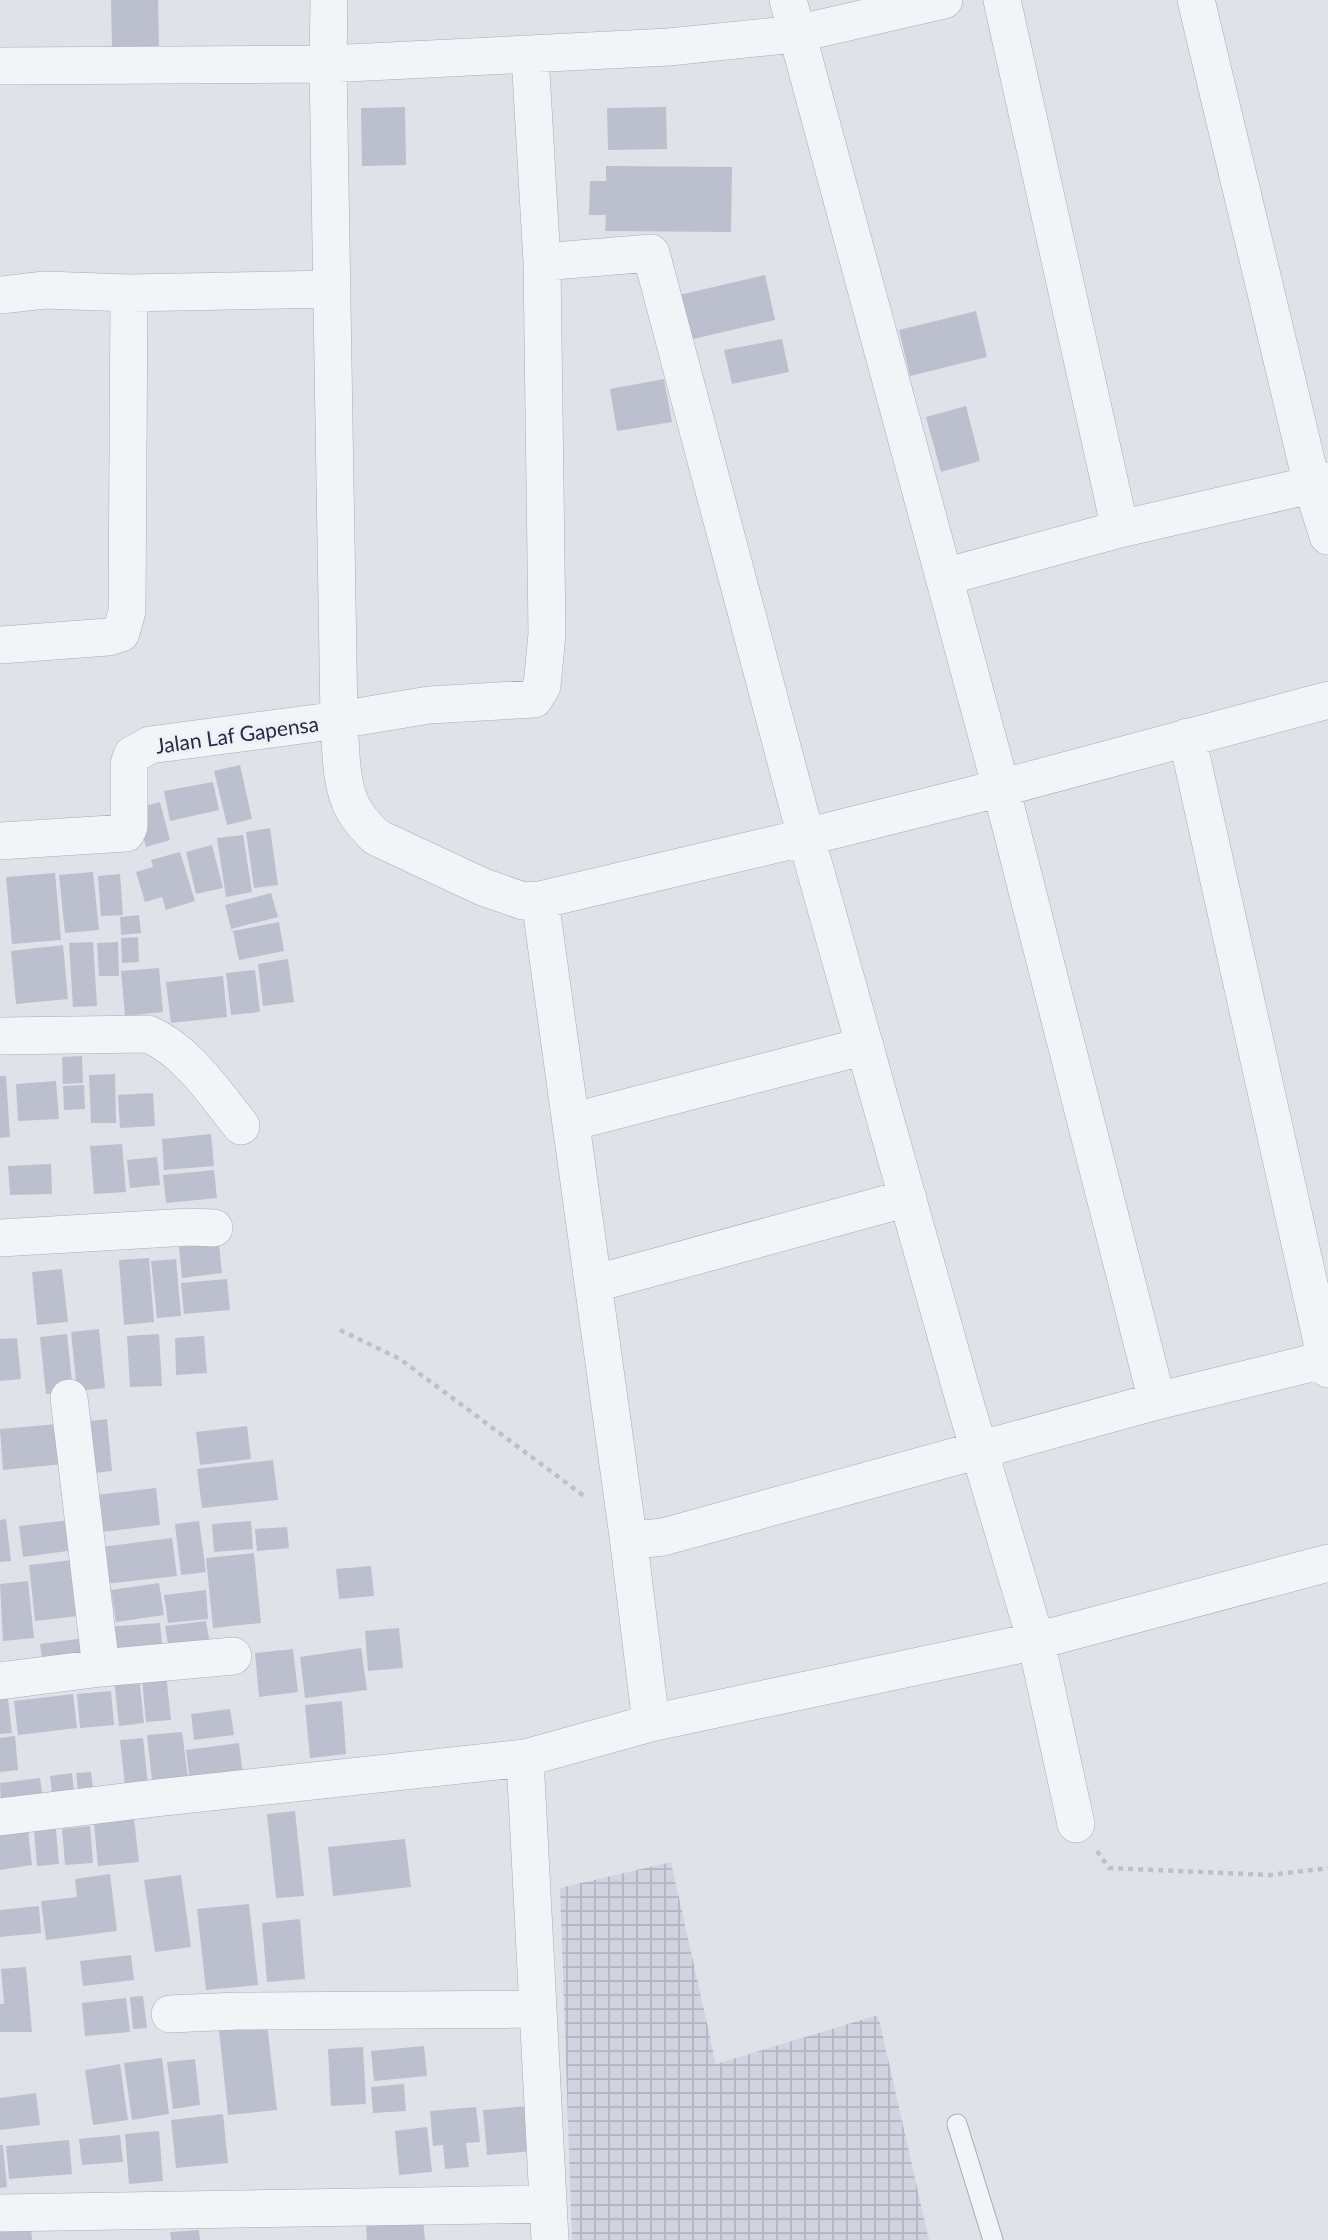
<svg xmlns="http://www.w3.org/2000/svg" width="1328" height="2240" viewBox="0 0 1328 2240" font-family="Lato,sans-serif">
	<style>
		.industrial { fill: url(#industrial-grid) }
		.building { fill: #bcbfce }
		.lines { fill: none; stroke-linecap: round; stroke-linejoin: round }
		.lane-casing { stroke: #a8abb8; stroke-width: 21 }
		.street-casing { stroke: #a8abb8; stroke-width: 38 }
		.path { stroke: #bec0c9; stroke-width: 4.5; stroke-dasharray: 5 5; stroke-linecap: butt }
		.lane { stroke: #f3f4f8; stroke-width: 19 }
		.street { stroke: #f3f4f8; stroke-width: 37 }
		.labels { text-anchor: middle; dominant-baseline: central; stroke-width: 6; stroke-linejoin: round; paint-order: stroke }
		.street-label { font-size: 21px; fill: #262b44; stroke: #f0f1f8 }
	</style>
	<defs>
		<pattern id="industrial-grid" width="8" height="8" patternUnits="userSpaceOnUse" patternTransform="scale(1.75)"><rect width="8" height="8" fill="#d1d4e0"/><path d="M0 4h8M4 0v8" fill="none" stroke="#b3b6c1"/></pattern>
	</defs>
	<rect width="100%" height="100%" fill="#e0e2ea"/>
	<path class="industrial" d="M671 1862 716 2064 878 2015 929 2240H572L560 1888Z"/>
	<path class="building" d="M111 0H158L159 48 112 49Z
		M405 107 406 165 362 166 361 108Z
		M666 107 667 149 608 150 607 108Z
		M606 166 732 167 731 232 605 231 606 215H589L590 181H606Z
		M765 275 775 320 689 340 679 295Z
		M976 311 987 357 910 376 899 330Z
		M782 339 789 372 732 384 724 350Z
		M664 379 672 422 617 431 610 389Z
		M966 406 980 461 941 472 926 417Z
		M240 765 252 819 227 825 214 771Z
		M213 782 219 810 170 821 164 791Z
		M160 802 170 840 146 847 135 809Z
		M270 828 278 885 254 888 246 832Z
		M243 835 252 892 226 897 217 838Z
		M212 845 223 888 196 894 186 852Z
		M180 852 195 901 166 910 162 897 145 902 136 872 153 867 151 860Z
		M93 872 99 930 65 933 59 875Z
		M55 873 61 940 12 944 6 877Z
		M120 874 123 915 101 916 98 876Z
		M271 893 278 917 231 929 225 905Z
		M139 915 141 933 121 935 120 917Z
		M279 922 284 951 239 960 233 931Z
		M138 937 139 962 122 963 121 938Z
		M93 942 97 1006 73 1007 69 943Z
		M118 942 119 976H99L97 943Z
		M63 945 68 999 16 1004 11 951Z
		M288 959 294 1002 263 1006 258 964Z
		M159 968 163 1012 125 1016 121 971Z
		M255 970 260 1012 231 1015 226 973Z
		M223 976 227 1017 171 1023 166 982Z
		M82 1056 83 1083 63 1084 62 1057Z
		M115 1074 116 1123H91L89 1075Z
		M0 1076H6L10 1137 0 1138Z
		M56 1081 59 1119 18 1121 16 1084Z
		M84 1085 85 1109 64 1110 63 1086Z
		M153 1093 155 1126 120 1128 118 1095Z
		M211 1134 214 1166 164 1170 162 1139Z
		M122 1144 126 1192 94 1194 90 1146Z
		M157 1157 160 1185 130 1188 127 1160Z
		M51 1164 52 1194 10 1195 8 1166Z
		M214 1170 217 1198 166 1203 163 1175Z
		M219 1243 222 1273 182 1278 179 1247Z
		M149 1258 154 1322 124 1325 119 1260Z
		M176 1259 181 1316 157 1318 151 1261Z
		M62 1269 68 1322 37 1325 32 1272Z
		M227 1279 230 1310 184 1314 181 1283Z
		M99 1329 105 1388 77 1391 71 1332Z
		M67 1334 73 1391 46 1394 40 1337Z
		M159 1334 162 1386 130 1387 127 1336Z
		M204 1336 207 1373 176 1375 175 1338Z
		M17 1338 21 1379 0 1381V1339Z
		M107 1419 112 1471 79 1475 74 1423Z
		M69 1423 73 1463 3 1470 0 1429Z
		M247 1426 251 1459 200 1465 196 1432Z
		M273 1460 278 1500 202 1508 197 1469Z
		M156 1488 160 1525 93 1533 88 1496Z
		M6 1519 11 1561 0 1562V1520Z
		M70 1520 75 1550 23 1557 19 1526Z
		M199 1521 206 1572 181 1575 175 1524Z
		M251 1521 253 1549 214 1552 212 1524Z
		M287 1527 289 1548 257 1551 255 1529Z
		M172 1538 177 1576 105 1584 101 1547Z
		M254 1553 261 1623 213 1628 206 1558Z
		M81 1559 87 1615 35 1621 29 1565Z
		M371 1566 374 1596 339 1599 336 1569Z
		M28 1581 34 1638 3 1641 0 1584Z
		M159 1583 164 1615 116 1622 111 1590Z
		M206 1590 208 1619 168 1623 164 1595Z
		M206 1621 210 1644 169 1650 165 1626Z
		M160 1623 163 1654 110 1658 106 1627Z
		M399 1628 403 1668 368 1671 365 1631Z
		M92 1637 95 1659 43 1666 40 1644Z
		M361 1648 367 1690 305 1698 300 1657Z
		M293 1649 298 1692 259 1697 255 1653Z
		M165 1665 171 1720 146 1722 141 1668Z
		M138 1667 144 1723 119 1726 113 1670Z
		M7 1690 12 1733 0 1734V1691Z
		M111 1691 114 1725 80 1728 77 1694Z
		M73 1694 77 1728 18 1735 14 1701Z
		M342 1701 346 1754 310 1758 305 1705Z
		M230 1709 234 1735 194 1740 191 1714Z
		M182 1732 189 1785 153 1789 147 1735Z
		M15 1736 18 1770 0 1772V1738Z
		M143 1738 148 1784 125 1787 120 1740Z
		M239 1743 243 1776 190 1783 186 1750Z
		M91 1772 94 1798 79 1800 76 1773Z
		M72 1773 75 1799 53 1801 50 1776Z
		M40 1778 43 1800 1 1805 0 1783Z
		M295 1811 304 1896 276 1898 267 1814Z
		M134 1819 139 1862 98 1866 94 1823Z
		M90 1826 93 1863 65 1865 62 1829Z
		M56 1829 59 1864 37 1866 34 1831Z
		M28 1830 32 1865 0 1870V1834Z
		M405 1839 411 1887 333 1896 328 1847Z
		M110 1874 117 1931 46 1940 41 1901 77 1897 75 1879Z
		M181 1875 191 1947 155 1952 144 1880Z
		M249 1904 258 1985 206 1990 197 1909Z
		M39 1906 41 1933 0 1937V1910Z
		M300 1919 305 1979 267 1982 262 1923Z
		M131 1955 134 1980 83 1986 80 1961Z
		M26 1967 32 2032H0V2004H4L1 1969Z
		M143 1996 147 2028 133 2029 130 1997Z
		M126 1998 130 2032 85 2036 82 2003Z
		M267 2024 277 2110 228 2115 219 2030Z
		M424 2046 427 2076 374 2081 371 2051Z
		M363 2047 366 2104 331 2106 328 2049Z
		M162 2058 169 2114 132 2120 124 2063Z
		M195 2059 200 2105 173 2109 167 2062Z
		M120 2064 128 2120 93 2125 85 2070Z
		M404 2084 406 2111 373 2113 371 2087Z
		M36 2093 40 2125 0 2130V2098Z
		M529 2106 532 2151 487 2155 483 2110Z
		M476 2107 480 2142 466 2143 469 2167 445 2169 443 2145 433 2146 430 2111Z
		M223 2114 228 2163 176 2168 171 2120Z
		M427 2127 432 2172 399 2175 395 2131Z
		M159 2131 163 2181 129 2184 125 2134Z
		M120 2135 123 2162 82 2165 79 2139Z
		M69 2140 72 2174 9 2179 6 2146Z
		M0 2145H3L7 2187 0 2188Z
		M423 2219 425 2240H367L366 2223Z
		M31 2227 32 2240H0V2228Z
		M199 2230 200 2240H171L170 2232Z"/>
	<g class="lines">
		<defs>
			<path id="lane" d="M957 2124 993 2240"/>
			<path id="street" d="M329 0 328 64 339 720C341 746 340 778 350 802 355 815 366 827 376 837L483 887 523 901 540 900 806 837 1001 788 1328 700
				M788 0 1001 788 1157 1401
				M1002 0 1120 529
				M1196 0 1312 485 1328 536
				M0 66 328 64 669 47 796 34 944 0
				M542 262 651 253 806 837 963 1396 1036 1641 1076 1824
				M0 295 45 290 129 293 332 289
				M944 577 1120 529 1328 481
				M0 645 108 637 121 633 127 611 129 293
				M1187 737 1328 1369
				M0 841 126 833 129 827V764L132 755 150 745 339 720 429 705 534 699 542 686 547 634 542 262 530 55
				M540 900 628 1536 651 1723
				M0 1036 148 1034C188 1051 215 1094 241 1126
				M571 1122 865 1046
				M0 1238 189 1227 214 1228
				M593 1284 908 1198
				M69 1398 101 1668
				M628 1536 645 1539 663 1537 1157 1401 1328 1359
				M0 1681 101 1668 233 1656
				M525 1758 550 2240
				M0 1817 156 1798 525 1758 651 1723 1036 1641 1328 1563
				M170 2014 238 2011 536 2009
				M0 2213 548 2204"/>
		</defs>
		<use href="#lane" class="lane-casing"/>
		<use href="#street" class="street-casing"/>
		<path class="path" d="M340 1330 400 1359 584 1496
			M1097 1851 1109 1868 1270 1875 1328 1868"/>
		<use href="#lane" class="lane"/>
		<use href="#street" class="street"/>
	</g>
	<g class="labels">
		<g class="street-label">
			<text transform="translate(237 734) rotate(-8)">Jalan Laf Gapensa</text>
		</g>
	</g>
</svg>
